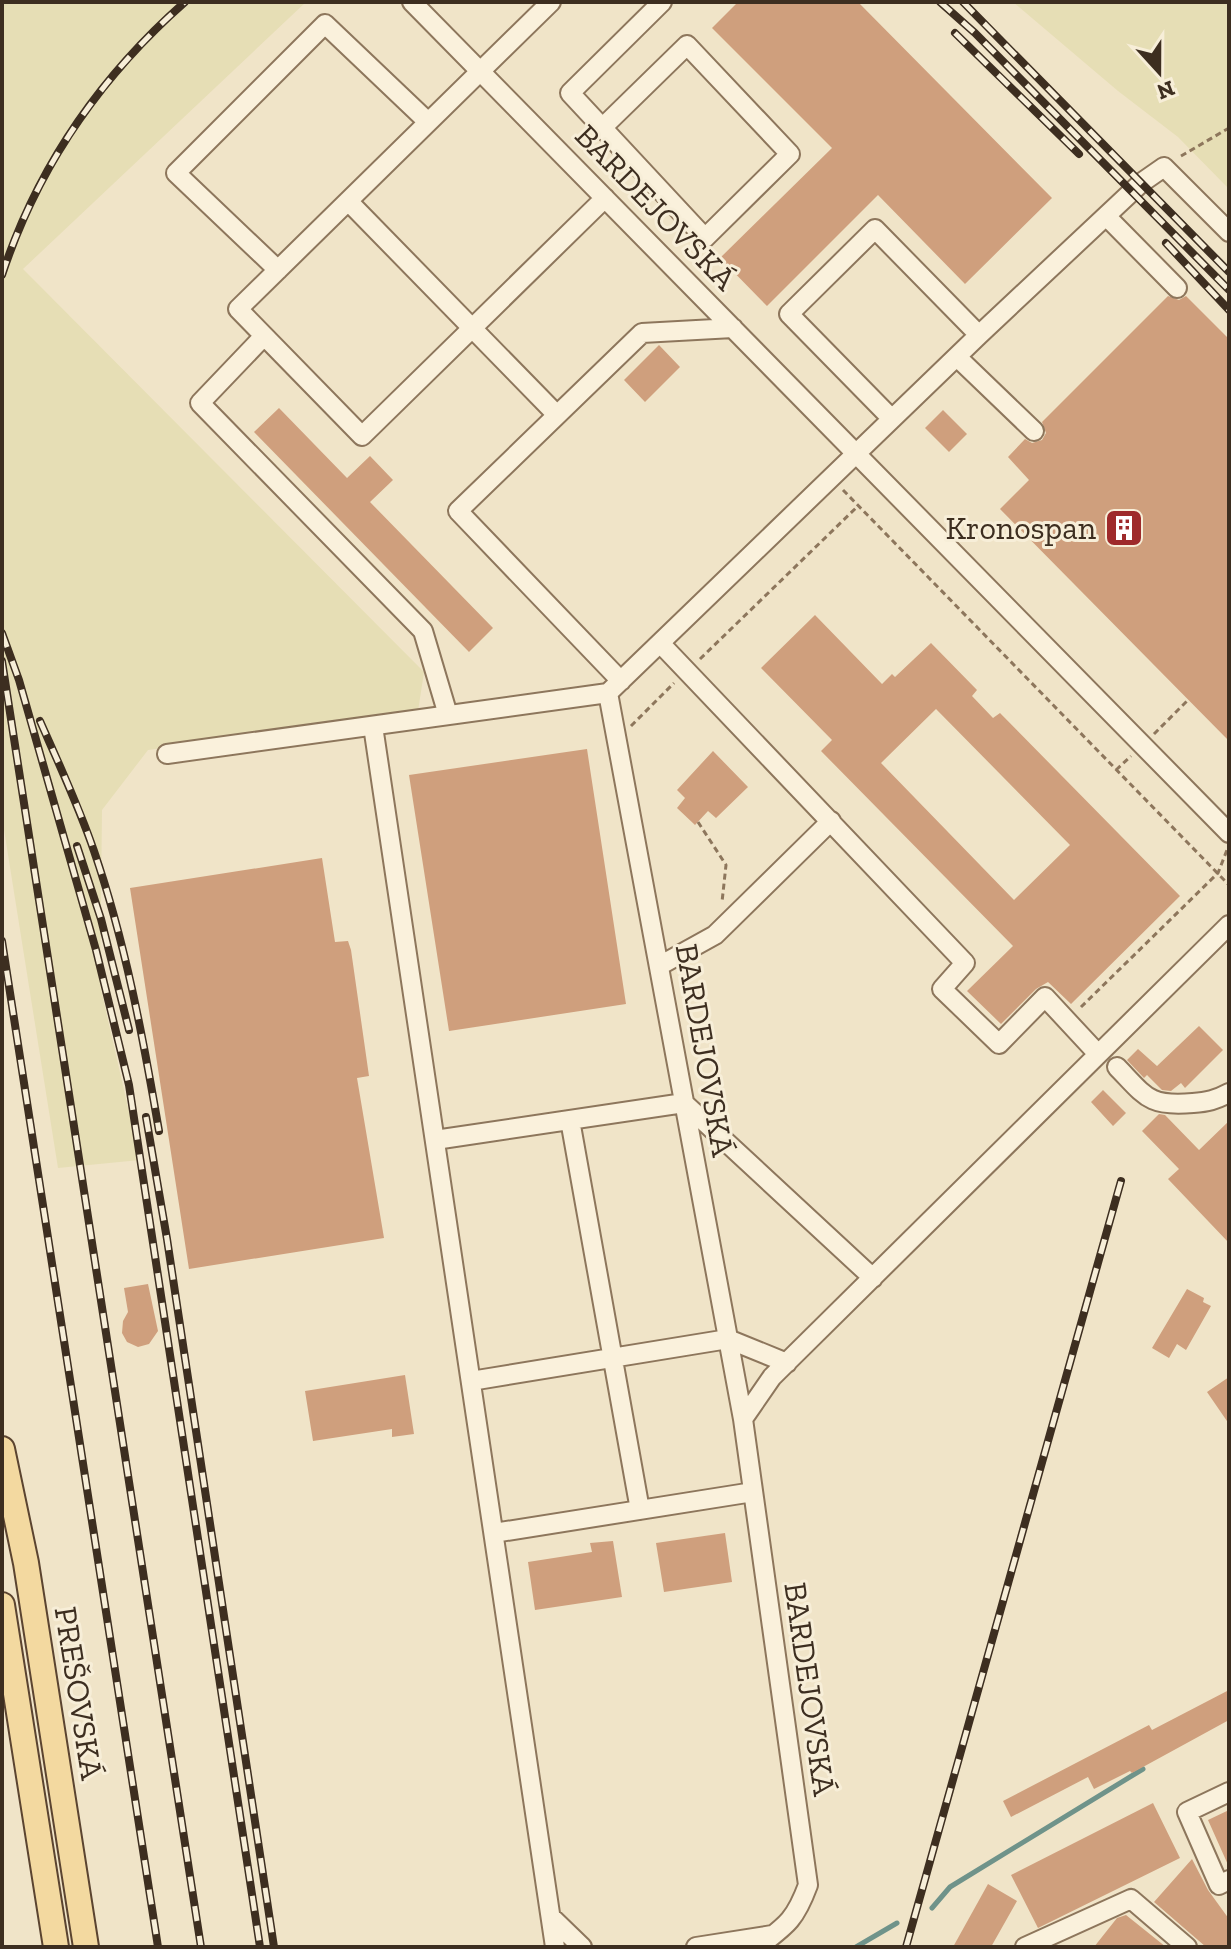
<svg xmlns="http://www.w3.org/2000/svg" width="1231" height="1949" viewBox="0 0 1231 1949" font-family="'Zilla Slab',serif">
	<style>
		.farmland { fill: #e6deb5 }
		.lines { fill: none; stroke-linecap: round; stroke-linejoin: round }
		.stream { stroke: #6f938a; stroke-width: 5 }
		.building { fill: #cf9f7d; fill-rule: evenodd }
		.minor-casing { stroke: #8d765c; stroke-width: 22 }
		.major-casing { stroke: #5b4430; stroke-width: 28 }
		.path { stroke: #8d765c; stroke-width: 3; stroke-dasharray: 6 4; stroke-linecap: butt }
		.minor { stroke: #faf1dc; stroke-width: 18 }
		.major { stroke: #f3d9a0; stroke-width: 24 }
		.rail-casing { stroke: #3d2e20; stroke-width: 8 }
		.rail { stroke: #f7eed8; stroke-width: 5; stroke-dasharray: 15; stroke-linecap: butt }
		.labels { text-anchor: middle; dominant-baseline: central; stroke-width: 6; stroke-linejoin: round; paint-order: stroke }
		.street-label { font-size: 32px; fill: #3d2e20; stroke: #f7eed8 }
		.poi-label { font-size: 32px; fill: #3d2e20; stroke: #f7eed8; text-anchor: end }
	</style>
	<rect width="100%" height="100%" fill="#f0e4c8"/>
	<path class="farmland" d="M2 2H306L23 269 424 672 418 711 148 750 102 810 100 985 140 1160 58 1168 2 817Z
		M1013 2H1229V189L1178 137 1118 91Z"/>
	<g class="lines">
		<path class="stream" d="M932 1908 950 1887 1143 1769
			M856 1947 897 1923"/>
	</g>
	<path class="building" d="M738 2H858L1052 198 965 284 878 195 767 306 720 258 832 148 712 28Z
		M1168 296 1179 300 1186 296 1229 339V741L1000 509 1029 480 1008 457 1025 439 1032 443 1042 440 1046 433 1042 422Z
		M659 345 680 367 645 402 624 380Z
		M279 408 347 478 370 456 393 480 370 502 493 628 469 652 254 432Z
		M943 410 967 434 949 452 925 428Z
		M815 615 882 684 892 674 895 677 931 643 977 690 972 696 993 718 1000 713 1180 896 1071 1004 1048 982 1036 989 1001 1024 967 991 1013 946 821 751 832 740 761 668ZM936 709 1070 845 1014 900 881 763Z
		M587 749 626 1004 449 1031 409 775Z
		M713 751 748 787 716 818 708 811 695 825 677 808 685 798 677 790Z
		M322 858 335 942 348 941 351 950 369 1076 357 1078 384 1238 189 1269 130 888Z
		M1199 1026 1223 1050 1185 1088 1181 1083 1171 1091 1162 1090 1147 1075 1144 1078 1127 1060 1138 1049 1157 1066Z
		M1103 1090 1126 1113 1113 1126 1091 1102Z
		M1159 1114 1165 1115 1199 1150 1229 1121V1243L1168 1179 1179 1169 1142 1131Z
		M148 1284 158 1331 149 1344 138 1347 127 1342 122 1333 123 1321 128 1312 124 1288Z
		M1187 1289 1204 1298 1203 1302 1211 1306 1186 1350 1177 1344 1169 1358 1152 1348Z
		M405 1375 414 1434 392 1437V1429L313 1441 305 1391Z
		M1229 1377V1424L1207 1392Z
		M725 1533 732 1582 664 1592 656 1543Z
		M613 1541 622 1597 535 1610 528 1562 592 1552 590 1543Z
		M1229 1690V1720L1132 1773 1130 1771 1094 1789 1088 1777 1011 1817 1003 1801 1149 1725 1152 1730Z
		M1153 1803 1180 1858 1038 1928 1011 1875Z
		M1229 1810V1867L1208 1820Z
		M1192 1859 1208 1890 1229 1919V1947H1206L1154 1902Z
		M988 1884 1017 1901 991 1947H953Z
		M1126 1915 1166 1947H1094L1117 1918Z"/>
	<g class="lines">
		<defs>
			<path id="minor" d="M412 2 1229 833
				M551 2 238 309 362 436 605 198
				M602 128 687 45 790 154 705 238 570 93 662 2
				M348 201 557 415
				M1107 217 1177 288
				M278 270 176 173 325 24 428 122
				M264 336 200 403 423 631 448 715
				M957 357 1034 431
				M892 419 789 314 875 229 979 335
				M660 643 965 963 942 989 999 1044 1045 997 1098 1054
				M621 681 458 511 642 333 733 328
				M608 693 743 1419
				M373 726 555 1947
				M167 754 608 693 979 335 1141 183 1164 167 1229 232
				M659 966 715 935 831 821
				M1117 1067C1146 1097 1149 1107 1193 1103 1207 1102 1216 1100 1229 1093
				M570 1120 640 1510
				M435 1140 684 1103 873 1278
				M471 1381 728 1339 787 1363
				M494 1533 753 1492
				M1229 1792 1187 1812 1219 1885 1229 1880
				M551 1917 582 1947
				M696 1947 772 1935
				M758 1947C787 1925 795 1920 808 1885L743 1419 772 1377 1229 925
				M1025 1947 1131 1899 1187 1947"/>
			<path id="major" d="M2 1449 26 1563 86 1947
				M2 1605 56 1947"/>
		</defs>
		<use href="#minor" class="minor-casing"/>
		<use href="#major" class="major-casing"/>
		<path class="path" d="M1181 156 1229 128
			M843 490 1229 885
			M700 659 858 506
			M631 726 674 683
			M1154 734 1188 700
			M1116 770 1131 756
			M698 822 726 865 722 902
			M1081 1007 1218 873 1227 850"/>
		<use href="#minor" class="minor"/>
		<use href="#major" class="major"/>
		<defs>
			<path id="rail" d="M940 2 975 33 1229 290
				M963 2 1229 272
				M955 33 1079 154
				M1166 243 1229 310
				M2 275C37 168 101 76 185 2
				M2 633 19 680 96 950 129 1085 260 1947
				M2 661 201 1947
				M40 721C59 764 79 807 94 851 125 941 143 1037 159 1131
				M77 846 101 919 129 1030
				M2 941 158 1947
				M146 1117 167 1239 274 1947
				M906 1947 1121 1181"/>
		</defs>
		<use href="#rail" class="rail-casing"/>
		<use href="#rail" class="rail"/>
	</g>
	<defs>
		<symbol id="building-square" viewBox="-11 -11 22 22"><rect x="-9" y="-9" width="18" height="18" rx="4" fill="#9e2a2b" stroke="#f7eed8"/><path d="M-4-6H4V6H1V3H-1V6H-4ZM-2.5-4.3h1.7v1.8h-1.7ZM.8-4.3h1.7v1.8H.8ZM-2.5-1h1.7V.8h-1.7ZM.8-1h1.7V.8H.8Z" fill="#fff"/></symbol>
	</defs>
	<g fill-rule="evenodd">
		<use href="#building-square" x="1102" y="506" width="44" height="44"/>
	</g>
	<g class="labels">
		<g class="street-label">
			<text transform="translate(656 207) rotate(46)">BARDEJOVSKÁ</text>
			<text transform="translate(705 1050) rotate(80)">BARDEJOVSKÁ</text>
			<text transform="translate(810 1689) rotate(82)">BARDEJOVSKÁ</text>
			<text transform="translate(79 1693) rotate(81)">PREŠOVSKÁ</text>
		</g>
		<g class="poi-label">
			<text x="1096" y="528">Kronospan</text>
		</g>
	</g>
	<rect width="1231" height="1949" fill="none" stroke="#3d2e20" stroke-width="8"/>
	<g transform="translate(1159 72) rotate(159)" stroke="#f7eed8" stroke-width="6" paint-order="stroke">
	<path d="M0-6L14 30L0 20L-14 30Z" fill="#3d2e20"/>
	<text y="-12" font-size="22" font-weight="bold" text-anchor="middle" fill="#3d2e20">N</text>
	</g>
</svg>
